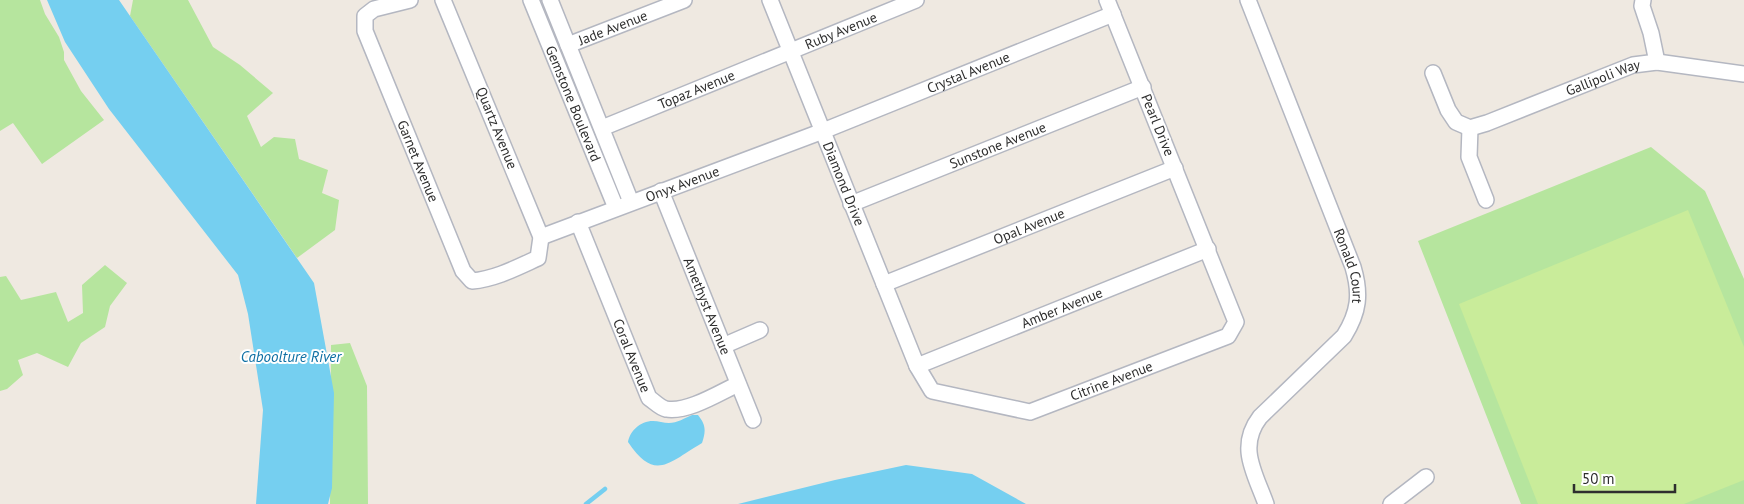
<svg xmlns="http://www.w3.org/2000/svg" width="1744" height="504" viewBox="0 0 1744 504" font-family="'PT Sans',sans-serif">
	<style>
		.green { fill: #b6e59e }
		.pitch { fill: #c9ec9a }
		.water { fill: #75cff0 }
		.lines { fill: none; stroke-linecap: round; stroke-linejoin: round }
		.stream { stroke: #75cff0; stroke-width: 4.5 }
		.minor-casing { stroke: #b4b7c1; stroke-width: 18 }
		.minor { stroke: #fff; stroke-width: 15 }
		.labels { text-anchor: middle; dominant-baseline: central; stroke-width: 4; stroke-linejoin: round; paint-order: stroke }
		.street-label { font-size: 14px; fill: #2e2e2e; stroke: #fff }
		.water-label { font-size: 15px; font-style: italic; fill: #0d6fa3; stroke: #fff }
	</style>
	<rect width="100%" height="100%" fill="#efe9e1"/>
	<path class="green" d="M0 0H40L45 14 59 37 64 52V60L81 91 104 120 42 164 13 123 0 131Z
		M133 0H188L213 47 240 65 273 93 247 116 261 147 274 137 295 139 299 159 328 170 322 193 339 200 335 230 297 258 130 16Z
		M1651 147 1705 191 1744 279V504H1521L1418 241Z
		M105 265 127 283 110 306 105 327 81 343 68 367 37 353 18 360 23 375 7 389 0 391V277L6 276 21 300 56 292 68 322 83 313 82 285Z
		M350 343 367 386 368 504H330L331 345Z"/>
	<path class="pitch" d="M1688 210 1744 347V480L1684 504H1538L1459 304Z"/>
	<path class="water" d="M47 0H119L314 283 334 393 332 488 328 504H256L263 410 248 314 238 275 109 109 65 42Z
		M692 415H698C706 425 706 431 702 443 668 463 655 482 628 442 630 431 640 421 653 421 658 421 664 423 669 423 677 423 685 418 692 415Z
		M906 465 972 474 1026 504H738L835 480Z"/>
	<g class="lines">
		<path class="stream" d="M586 504 605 489"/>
		<defs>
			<g id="minor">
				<path id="s1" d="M410 0 374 9 365 16V31L463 271 472 281C495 279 516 268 538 258L541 237 443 0"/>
				<path id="s2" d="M531 0 616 208"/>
				<path d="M550 0 631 202"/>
				<path id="s3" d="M770 0 917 366 932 391 1030 412 1228 336 1236 322 1107 0"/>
				<path id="s4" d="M1248 0 1353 267C1361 294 1359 312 1344 336L1260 417C1237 447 1255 473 1266 504"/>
				<path d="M1643 0 1642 6 1651 33 1657 62"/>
				<path id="s5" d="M568 45 684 0"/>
				<path id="s6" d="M1433 73 1448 110 1456 122 1470 128 1487 123 1633 65 1657 62 1744 74"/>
				<path id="s7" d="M602 128 916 0"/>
				<path d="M1470 128 1469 157 1486 200"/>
				<path id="s8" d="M661 191 753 420"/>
				<path id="s9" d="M851 204 1143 87"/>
				<path id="s10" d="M578 222 649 398C654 401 660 408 666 409 687 413 719 393 738 384"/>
				<path id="s11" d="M541 237 823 131 1113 14"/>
				<path id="s12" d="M884 284 1175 168"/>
				<path d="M723 346 760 330"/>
				<path id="s13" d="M917 366 1208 249"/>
				<path d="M1391 504 1426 477"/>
			</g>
		</defs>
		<use href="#minor" class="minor-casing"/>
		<use href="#minor" class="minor"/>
	</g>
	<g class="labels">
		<g class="street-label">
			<text stroke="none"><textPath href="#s5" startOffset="48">Jade Avenue</textPath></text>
			<text stroke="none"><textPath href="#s7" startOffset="258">Ruby Avenue</textPath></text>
			<text stroke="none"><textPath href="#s11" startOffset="458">Crystal Avenue</textPath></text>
			<text stroke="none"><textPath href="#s6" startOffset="212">Gallipoli Way</textPath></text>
			<text stroke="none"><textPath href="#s7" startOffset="102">Topaz Avenue</textPath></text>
			<text stroke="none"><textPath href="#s2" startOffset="112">Gemstone Boulevard</textPath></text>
			<text transform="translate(1158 125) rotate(68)">Pearl Drive</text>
			<text transform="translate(497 128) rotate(68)">Quartz Avenue</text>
			<text stroke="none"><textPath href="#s9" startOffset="158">Sunstone Avenue</textPath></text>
			<text stroke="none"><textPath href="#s1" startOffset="204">Garnet Avenue</textPath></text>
			<text stroke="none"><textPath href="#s11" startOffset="151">Onyx Avenue</textPath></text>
			<text stroke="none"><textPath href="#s3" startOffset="198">Diamond Drive</textPath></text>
			<text stroke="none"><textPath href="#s12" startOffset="156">Opal Avenue</textPath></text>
			<text stroke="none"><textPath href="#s4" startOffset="285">Ronald Court</textPath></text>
			<text stroke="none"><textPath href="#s8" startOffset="124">Amethyst Avenue</textPath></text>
			<text stroke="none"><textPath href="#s13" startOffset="156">Amber Avenue</textPath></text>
			<text stroke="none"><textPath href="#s10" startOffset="144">Coral Avenue</textPath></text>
			<text stroke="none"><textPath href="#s3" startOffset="611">Citrine Avenue</textPath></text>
		</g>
		<g class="water-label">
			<text x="291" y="356">Caboolture River</text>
		</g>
	</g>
	<path d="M1574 484v8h101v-8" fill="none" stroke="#2e2e2e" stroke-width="2.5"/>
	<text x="1582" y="484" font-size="15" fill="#2e2e2e" stroke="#ffffff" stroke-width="4" paint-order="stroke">50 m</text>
</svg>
